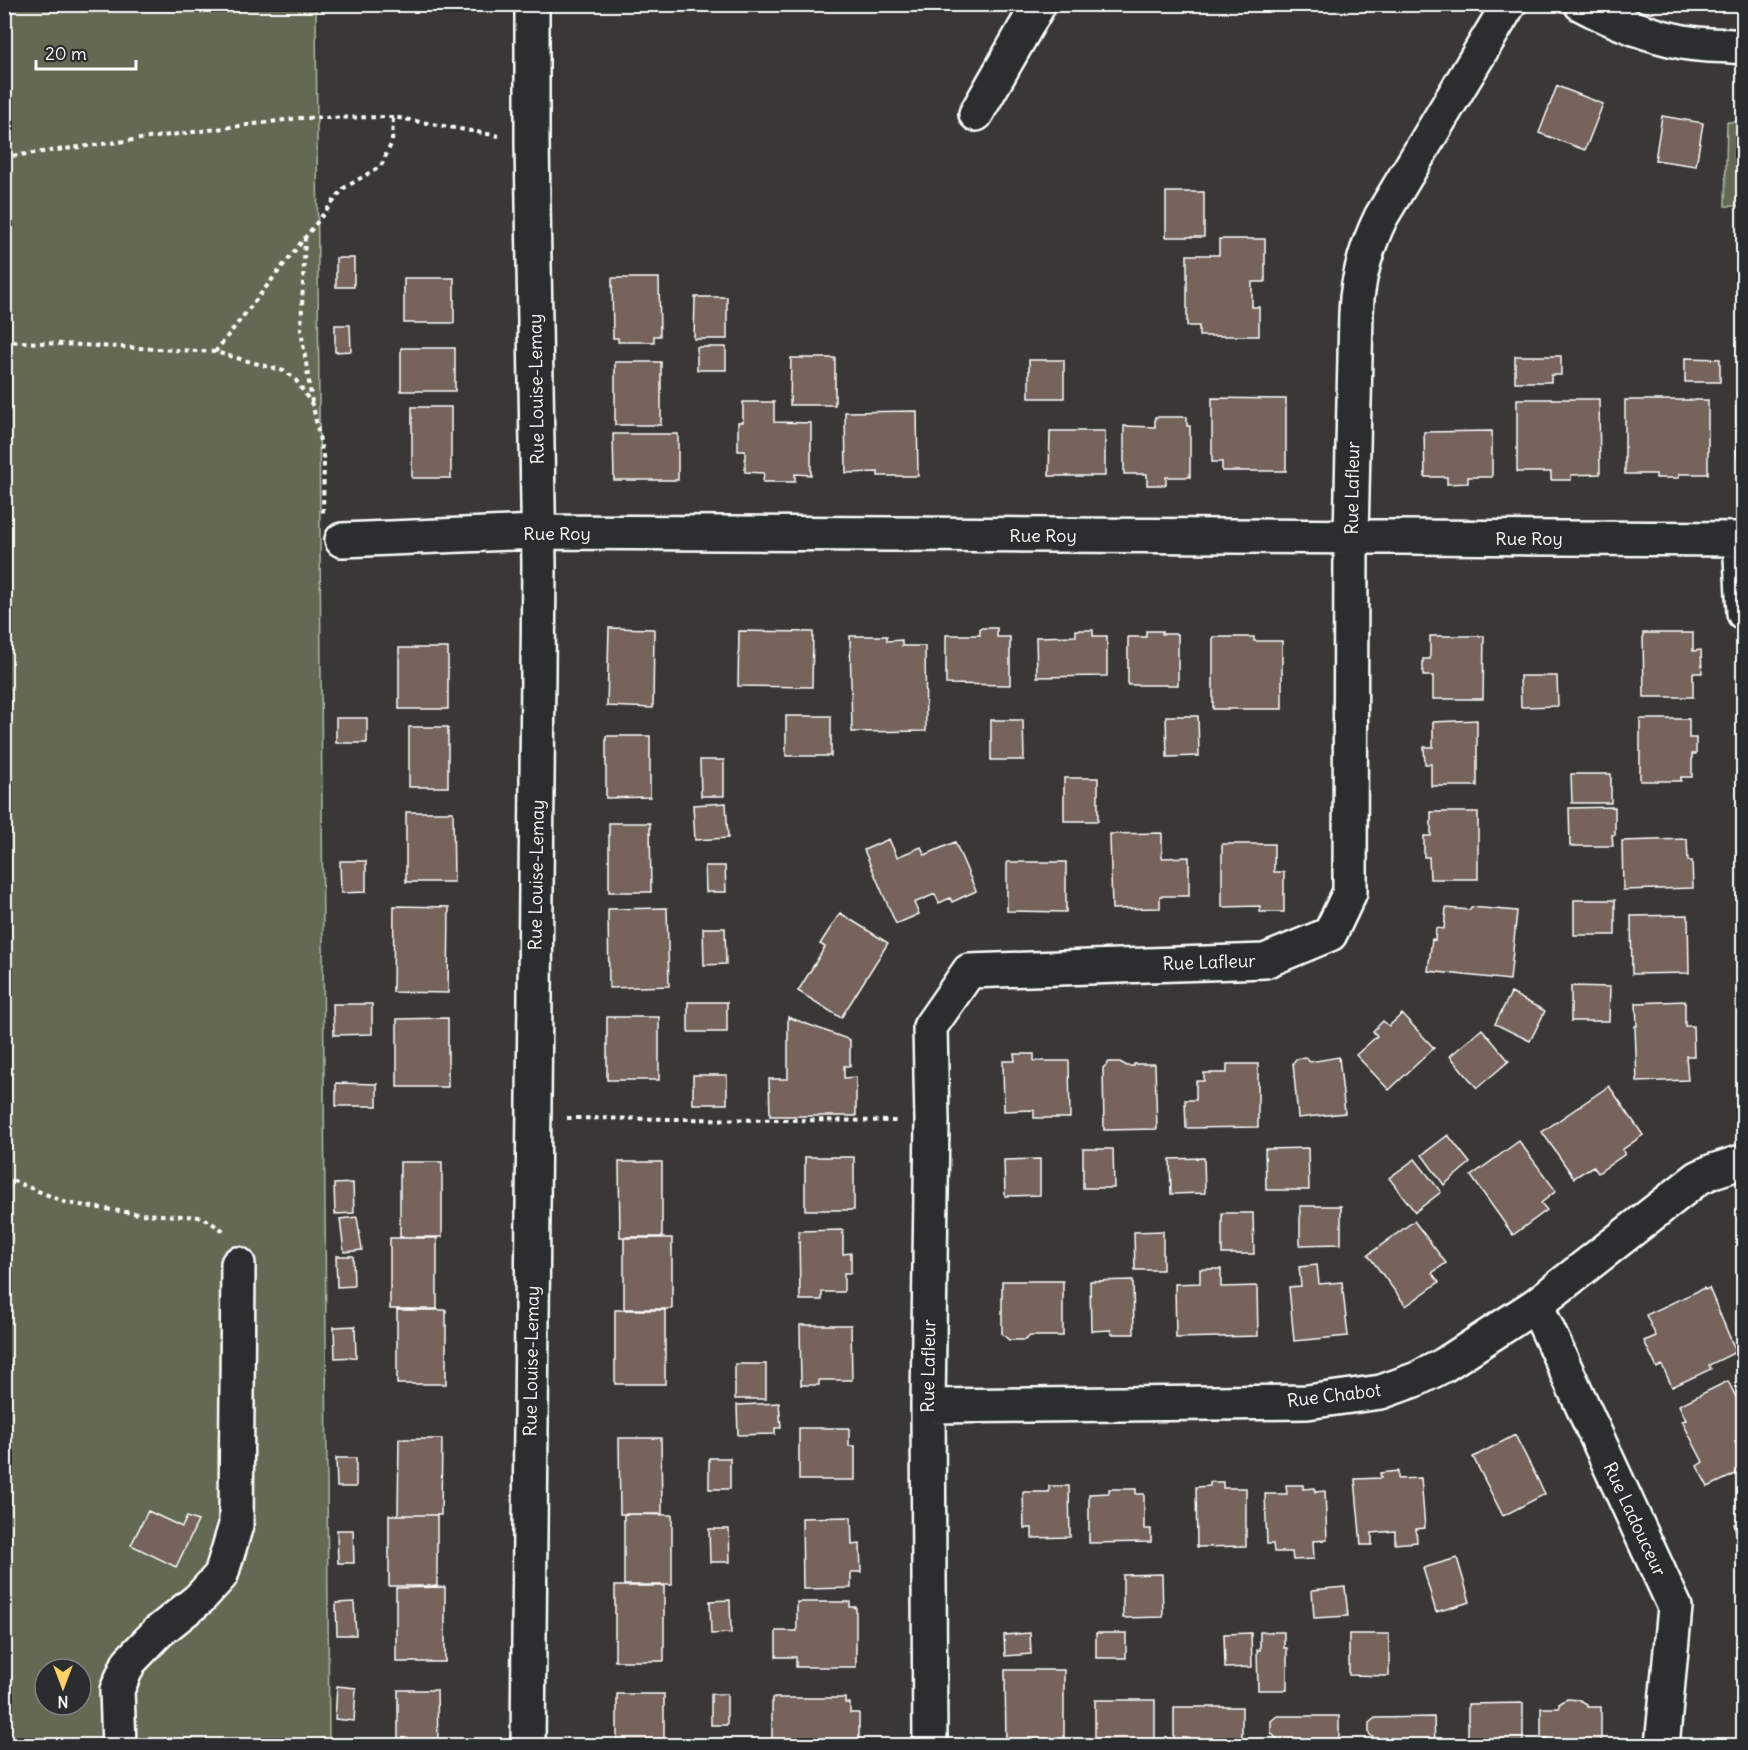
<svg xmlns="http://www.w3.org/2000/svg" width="1748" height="1750" viewBox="0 0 1748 1750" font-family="Delius,sans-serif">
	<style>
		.green { fill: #626b52; stroke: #b0b5a8; stroke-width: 1.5; fill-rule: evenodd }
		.building { fill: #74635c; stroke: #fff; stroke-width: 1.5 }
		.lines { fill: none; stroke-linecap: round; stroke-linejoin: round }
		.minor-casing { stroke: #fff; stroke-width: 38 }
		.path { stroke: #fff; stroke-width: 4; stroke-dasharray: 4.5 4.5; stroke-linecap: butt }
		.minor { stroke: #2a2d2e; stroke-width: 33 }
		.labels { text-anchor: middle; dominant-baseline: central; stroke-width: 4.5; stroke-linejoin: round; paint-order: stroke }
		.street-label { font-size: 18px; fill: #fff; stroke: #2a2d2e }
	</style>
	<rect width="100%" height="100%" fill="#393837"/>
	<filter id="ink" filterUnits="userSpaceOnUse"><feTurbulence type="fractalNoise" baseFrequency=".0167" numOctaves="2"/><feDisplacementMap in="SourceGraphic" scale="12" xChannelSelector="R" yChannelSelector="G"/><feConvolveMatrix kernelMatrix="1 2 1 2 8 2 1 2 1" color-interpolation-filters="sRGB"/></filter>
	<g filter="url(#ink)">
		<path class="green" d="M5 5H316L329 1745 5 1746ZM45 1669H81V1705H45Z
			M1727 122H1743V206H1725Z"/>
		<path class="building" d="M1557 86 1603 104 1585 150 1539 133Z
			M1662 116 1703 123 1696 166 1655 160Z
			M1166 192H1204V237H1166Z
			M1219 239H1265V282H1252V307H1259V336H1199V326H1187V255H1219Z
			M336 258H354V287H336Z
			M404 278H454V323H404Z
			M612 278H659L660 336H654V342H618V338H613Z
			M695 297H727V339H694Z
			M335 325H350L351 351 335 352Z
			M697 347H726V370H697Z
			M401 348H455V391H401Z
			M1515 356H1561V375H1551V382H1515Z
			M791 358H835V405H790Z
			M1685 358 1720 359V382H1685Z
			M1029 360H1064V398H1029Z
			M615 362H661V425H615Z
			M1212 398 1286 399V471H1222V462H1212Z
			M1517 399H1599L1600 474 1571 475V480H1551V472H1517Z
			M1625 400H1708V474H1679V478H1656V474H1625Z
			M743 402H774V422L811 423V475L795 474V482H763L764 473 745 472V451H738V422H743Z
			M412 407H451V478H412Z
			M1736 407H1744V458H1737Z
			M917 411 918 476H878V472L846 473 845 412Z
			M1155 417H1187V426H1190V477H1166V485H1147V474H1124V426L1155 427Z
			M1050 431H1105V476H1049Z
			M1492 431V477H1468V483L1447 484V477H1425L1424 432Z
			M613 434H678V480H614Z
			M609 628 654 629 653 708 607 706Z
			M980 628H997V637H1010V685L946 684V635H980Z
			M1076 630H1093V636H1107V676L1037 677 1036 637 1076 636Z
			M739 631 813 632 812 687 738 686Z
			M1146 631H1162V634H1178V685H1128V637H1146Z
			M1643 633H1693V651L1701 650 1702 673H1693V697H1644Z
			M850 636H887V641L902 640V646H925L926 731 852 732Z
			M1430 636H1484L1483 699H1433V676H1423V659H1430Z
			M1213 637H1254V641H1282V709H1213Z
			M399 648H448V709H399Z
			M1520 676H1557L1558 706 1521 707Z
			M786 716H831V756H786Z
			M1166 716H1198L1199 756 1167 757Z
			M336 718H367V743H336Z
			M1640 719H1689V738H1696V754H1692V777H1681V781H1640Z
			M991 720H1023L1024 760H991Z
			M1477 720V786H1431V764H1425L1424 747H1433V722Z
			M409 727H448V787H409Z
			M606 736H650V797L606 798Z
			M700 760H724V796H701Z
			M1571 774H1611V803H1572Z
			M1064 778H1098V821H1064Z
			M726 803 728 838 695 840 693 805Z
			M1615 807V835H1612L1613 846H1570L1569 808Z
			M406 812H453L454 882H406Z
			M1431 812H1478V879H1430L1429 857H1424V836H1431Z
			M609 823H650L651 892H609Z
			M1162 833V858L1189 857V896H1160V908L1112 909 1110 834Z
			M889 839 897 857 921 847 925 855 955 842 976 891 952 902 950 898 939 903 935 894 914 903 919 914 896 924 864 850Z
			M1687 839 1688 861H1692L1693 888 1623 890 1622 841Z
			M1222 844H1274V872H1284V912H1260V906L1222 907Z
			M340 861H366V892L341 893Z
			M1007 862H1066V912L1007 911Z
			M705 866H725L726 892H706Z
			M1574 900H1615V935H1574Z
			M394 906 449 907 448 993 393 992Z
			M1471 907 1517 911 1510 980 1428 971 1432 939 1435 940 1436 928 1444 929 1446 908 1470 910Z
			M667 908 669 986 609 988 608 909Z
			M840 913 888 943 841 1018 798 991 825 947 820 944Z
			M1688 915 1689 973 1632 974 1631 916Z
			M703 928H725L726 964 704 965Z
			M1571 986 1610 987 1609 1021H1571Z
			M1511 993 1545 1011 1530 1041 1495 1024Z
			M1685 1001V1026H1693L1694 1056H1686L1688 1080 1637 1082 1635 1026H1637L1636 1003Z
			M688 1002H727V1032H688Z
			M333 1004H372V1034L334 1035Z
			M1402 1014 1434 1048 1389 1090 1356 1055 1377 1036 1373 1031 1383 1021 1389 1026Z
			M607 1017H659V1080H607Z
			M788 1017 850 1040V1066H844V1078L856 1077V1116H770L769 1079H788Z
			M448 1018V1087H397V1019Z
			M1482 1029 1509 1061 1477 1088 1450 1056Z
			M1014 1054H1034V1061H1069L1070 1118H1034V1110L1004 1111 1003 1061H1015Z
			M1339 1057 1345 1113 1298 1118 1293 1063 1296 1059 1306 1058 1310 1062Z
			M1109 1062H1120L1127 1066H1134V1064H1155L1157 1129 1104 1130 1103 1068Z
			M1227 1064H1258V1127L1186 1128 1185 1100H1196V1081H1204V1073H1227Z
			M693 1075H727V1104H693Z
			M336 1083 377 1084V1106H336Z
			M1609 1086 1643 1135 1622 1150 1625 1154 1598 1173 1593 1166 1574 1178 1542 1132Z
			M1448 1135 1470 1163 1444 1185 1422 1155Z
			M1519 1141 1556 1191 1541 1203 1547 1210 1513 1235 1471 1176Z
			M1308 1148 1309 1190H1266L1265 1149Z
			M1083 1149H1113L1114 1188H1083Z
			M805 1157H854V1210H805Z
			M1204 1158 1205 1193 1171 1194 1170 1159Z
			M1040 1159V1195L1005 1196 1004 1160Z
			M1415 1159 1441 1192 1415 1212 1389 1178Z
			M400 1162H442V1237H400Z
			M619 1162H662V1237H620Z
			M353 1183 354 1213 335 1214 334 1184Z
			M1300 1206H1341V1244L1300 1245Z
			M1222 1213H1253L1254 1254H1222Z
			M357 1217 362 1250 344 1252 340 1219Z
			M1414 1221 1446 1263 1432 1273 1439 1282 1406 1306 1368 1255Z
			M843 1230V1254L851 1253V1273H844V1292H822V1300H800L799 1231Z
			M1163 1231V1270H1135L1134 1232Z
			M390 1238H437V1309H390Z
			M624 1238H672V1309H624Z
			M336 1256H353L354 1286 337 1287Z
			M1317 1265 1319 1284 1342 1282 1348 1336 1294 1341 1289 1287 1301 1286 1299 1267Z
			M1200 1269H1221V1287L1257 1286 1258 1336 1176 1338 1175 1284 1200 1283Z
			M1133 1280 1134 1334H1111V1330L1091 1331 1090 1281Z
			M1002 1281H1063V1336H1030L1025 1340H1009L1002 1334Z
			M1704 1288 1705 1290 1709 1288 1736 1352 1709 1365 1711 1369 1672 1387 1662 1365 1657 1368 1644 1341 1656 1336 1646 1315Z
			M397 1310H446V1384H397Z
			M615 1310H665V1384H615Z
			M800 1325H851L852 1380H819V1385H801Z
			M355 1326 356 1357 335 1358 334 1327Z
			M735 1364H766V1399H735Z
			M1728 1381 1744 1413V1438L1735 1442 1744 1460V1470L1708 1487 1697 1466 1703 1462 1682 1421 1686 1420 1679 1405Z
			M779 1403 781 1428H775V1434L738 1435 737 1405Z
			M799 1428H849V1446H855V1480H799Z
			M1515 1435 1545 1494 1503 1516 1473 1457Z
			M619 1438H661L662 1514H620Z
			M399 1439H442L441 1515H398Z
			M336 1458H356V1487H337Z
			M709 1458H730V1489H709Z
			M1398 1471V1479L1421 1478 1425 1528 1416 1529 1417 1542 1395 1544V1531L1372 1533V1545H1361L1355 1479 1381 1478 1380 1473Z
			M1210 1482H1223V1488H1246V1546L1197 1547 1196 1487 1210 1486Z
			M1286 1485H1303V1489L1315 1488V1492L1325 1491 1327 1540 1313 1541 1314 1559 1293 1560 1292 1552H1274L1273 1544H1267L1265 1494H1287Z
			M1049 1486H1069L1070 1537 1032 1538V1528H1024L1023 1492H1049Z
			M1109 1489H1136V1494H1144V1529H1151V1542L1089 1543V1494L1109 1493Z
			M148 1511 182 1527 187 1517 198 1521 176 1567 131 1545Z
			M624 1514 672 1515V1585H624Z
			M389 1515H437V1586H389Z
			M851 1517 852 1545 860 1544 861 1572H851V1588L803 1589 802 1518Z
			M1744 1521V1547H1740L1734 1524Z
			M709 1529H729L730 1562H710Z
			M337 1530H353L354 1563H338Z
			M1457 1558 1470 1602 1436 1612 1423 1568Z
			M1162 1574 1163 1617 1123 1618V1575Z
			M615 1586H664V1661H615Z
			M445 1587V1662H396V1588Z
			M1345 1587 1348 1616 1314 1618 1312 1590Z
			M730 1600 731 1633 711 1634 710 1601Z
			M354 1602 356 1635H337L336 1603Z
			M797 1602H850V1607H856V1667H796V1657H776V1631H797Z
			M1260 1632H1284V1648H1287V1690H1258L1257 1650H1260Z
			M1030 1633 1031 1654 1005 1656 1004 1635Z
			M1096 1633H1126V1658H1096Z
			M1251 1633 1252 1667 1225 1668 1224 1634Z
			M1349 1634H1389V1676L1349 1675Z
			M1005 1670H1064V1740L1032 1741 1033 1746H1006Z
			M337 1686 356 1688 354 1721 335 1719Z
			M398 1690H437L438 1746H398Z
			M617 1694H664V1746H617Z
			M711 1694H727V1725H711Z
			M772 1698H845V1703H850V1713H859V1746H772Z
			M1567 1699 1580 1700 1587 1704V1707H1601V1746H1547V1738H1541V1708H1559V1704Z
			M1095 1700H1155V1746H1095Z
			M1523 1703V1746H1468V1704Z
			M1174 1707H1242V1746H1174Z
			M1277 1716H1339V1746H1278V1740L1271 1733V1721Z
			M1434 1717 1435 1746H1374V1738L1369 1734V1723L1375 1718Z"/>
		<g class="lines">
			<defs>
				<path id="minor" d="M1581 4C1613 21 1647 35 1683 42 1703 46 1723 45 1744 47
					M976 114 1039 4
					M1740 539 1744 613
					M342 540 538 532 1744 539
					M1536 1305 1675 1607 1662 1746
					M928 1406 1307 1402 1381 1392 1417 1379 1444 1365 1536 1305 1698 1178 1713 1171 1744 1161
					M119 1746 117 1690 129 1662 158 1632 199 1599 221 1575 236 1525 238 1264
					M528 1746 539 565 532 142V4
					M930 1746 928 1406 932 1121 930 1027 969 971 1265 961 1330 934 1350 892 1351 537 1356 313C1357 279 1366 248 1381 217L1509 4"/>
			</defs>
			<use href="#minor" class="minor-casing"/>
			<path class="path" d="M4 157 300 118 393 117 499 136
				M305 237 301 330 312 402
				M4 341 215 352 284 371 295 379 313 406 324 461 323 513
				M215 352 344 188 381 166 392 142 393 117
				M567 1118 898 1121
				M4 1177 67 1203 139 1214 202 1217 227 1233"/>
			<use href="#minor" class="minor"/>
		</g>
	</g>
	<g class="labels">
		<g class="street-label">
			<text transform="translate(536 389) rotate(-91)">Rue Louise-Lemay</text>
			<text transform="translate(1352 488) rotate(-89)">Rue Lafleur</text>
			<text x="557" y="533">Rue Roy</text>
			<text x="1043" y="535">Rue Roy</text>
			<text x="1529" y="538">Rue Roy</text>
			<text transform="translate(536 875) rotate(-89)">Rue Louise-Lemay</text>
			<text transform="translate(1209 962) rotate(-2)">Rue Lafleur</text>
			<text transform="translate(531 1361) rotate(-89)">Rue Louise-Lemay</text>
			<text transform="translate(928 1366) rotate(-89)">Rue Lafleur</text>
			<text transform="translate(1334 1395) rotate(-7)">Rue Chabot</text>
			<text transform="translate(1635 1519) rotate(65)">Rue Ladouceur</text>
		</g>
	</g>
	<rect width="1748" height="1750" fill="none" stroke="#2a2d2e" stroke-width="24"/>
	<rect x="12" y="12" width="1724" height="1726" fill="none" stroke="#fff" stroke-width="2" filter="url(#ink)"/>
	<g transform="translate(63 1687) rotate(180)"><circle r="28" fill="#2a2d2e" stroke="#7f8182" stroke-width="1.5"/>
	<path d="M0-4.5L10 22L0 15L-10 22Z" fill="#ffd166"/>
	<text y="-9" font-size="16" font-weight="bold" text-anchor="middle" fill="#ffffff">N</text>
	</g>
	<path d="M36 60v9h100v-9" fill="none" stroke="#ffffff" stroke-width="3"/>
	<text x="45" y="60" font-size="18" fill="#ffffff" stroke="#2a2d2e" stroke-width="4.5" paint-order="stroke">20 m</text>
</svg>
